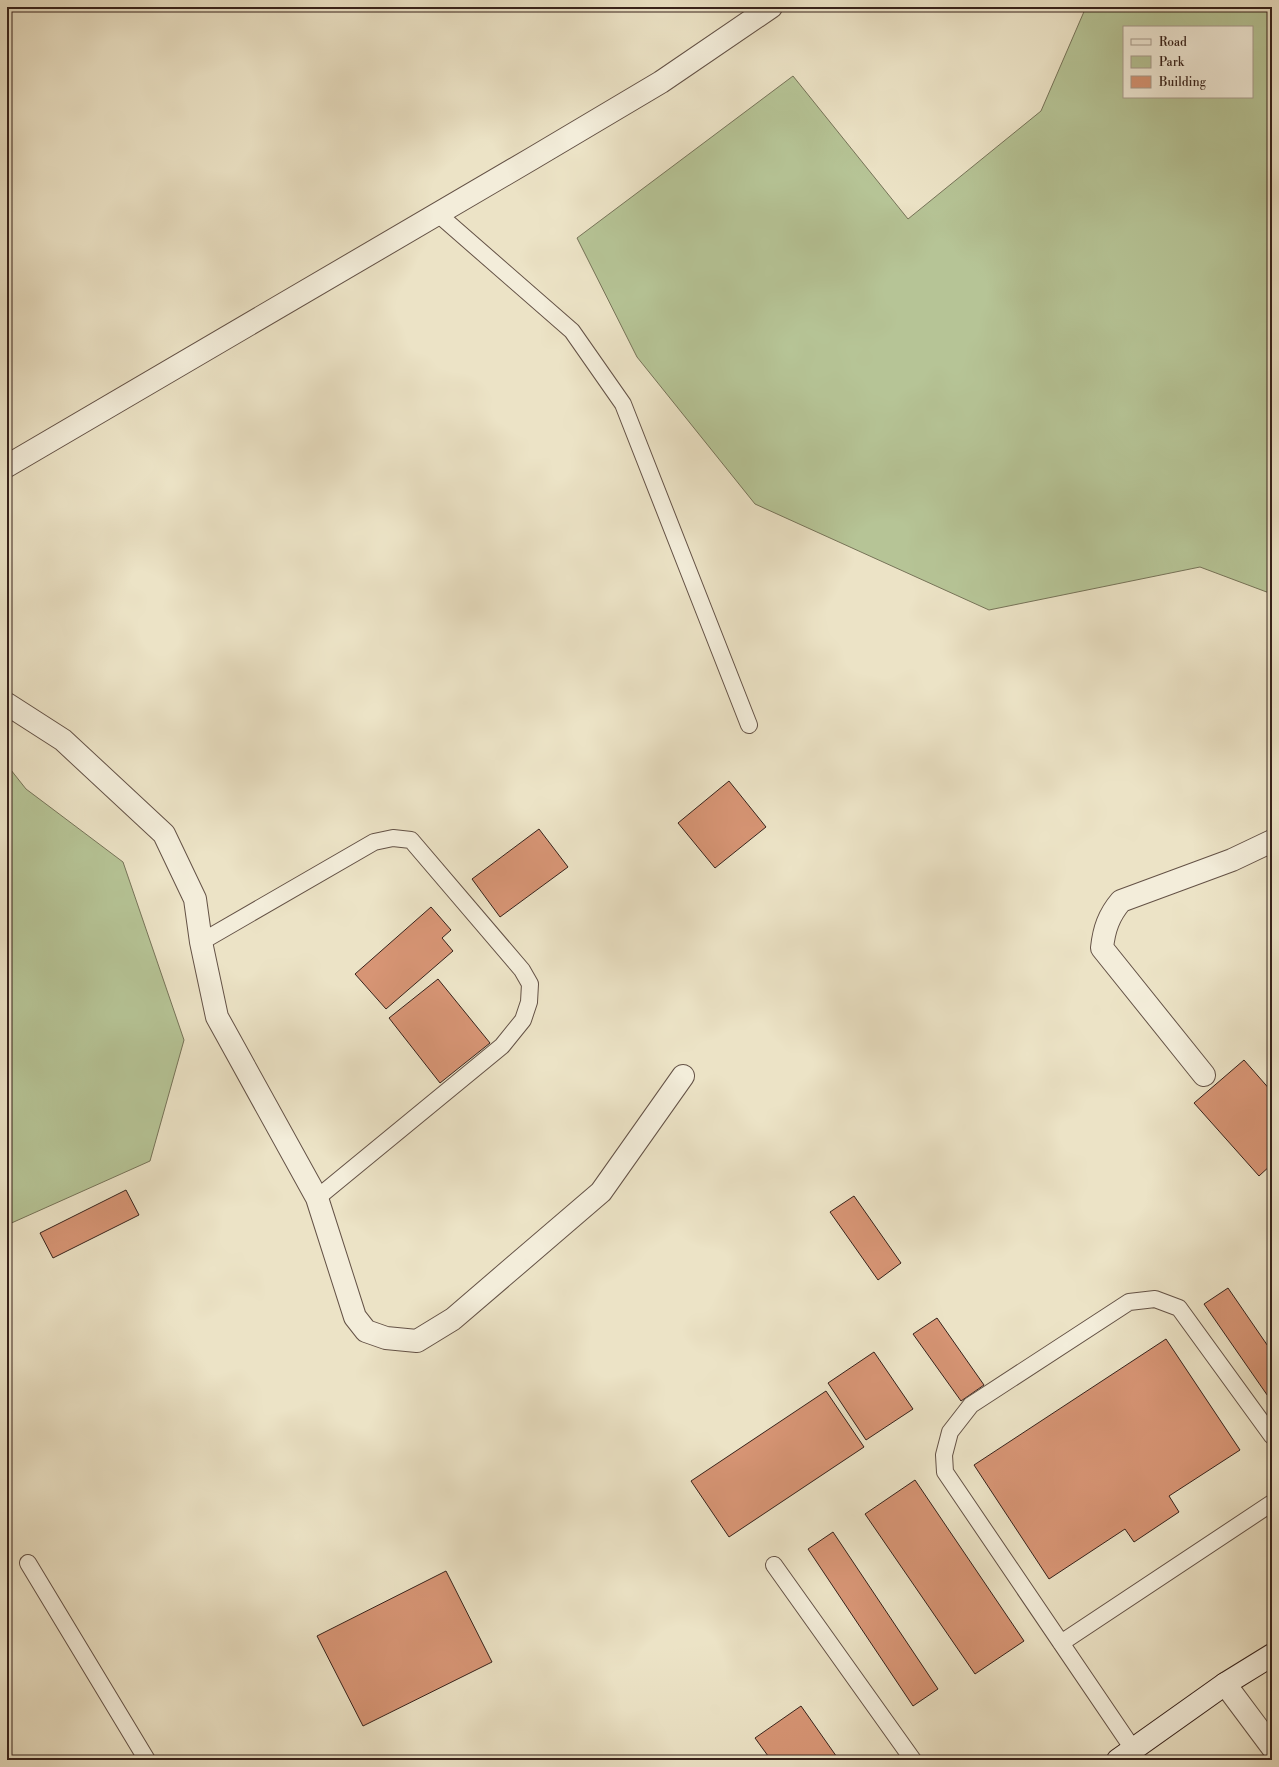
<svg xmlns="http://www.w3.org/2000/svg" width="1279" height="1767" viewBox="0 0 1279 1767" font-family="'Libre Bodoni',serif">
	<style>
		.green { fill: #b6c496; stroke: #767358; fill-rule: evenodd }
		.building { fill: #d79575; stroke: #37221b }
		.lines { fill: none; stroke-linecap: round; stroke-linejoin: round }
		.lane-casing { stroke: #645246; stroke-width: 18 }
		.street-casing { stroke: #645246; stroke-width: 24 }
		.secondary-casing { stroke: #37221b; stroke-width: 24 }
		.lane { stroke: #f3edda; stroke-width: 16 }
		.street { stroke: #f3edda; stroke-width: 22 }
		.secondary { stroke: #f3edda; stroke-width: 22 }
	</style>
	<rect width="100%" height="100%" fill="#ece3c6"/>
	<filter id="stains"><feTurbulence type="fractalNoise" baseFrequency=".005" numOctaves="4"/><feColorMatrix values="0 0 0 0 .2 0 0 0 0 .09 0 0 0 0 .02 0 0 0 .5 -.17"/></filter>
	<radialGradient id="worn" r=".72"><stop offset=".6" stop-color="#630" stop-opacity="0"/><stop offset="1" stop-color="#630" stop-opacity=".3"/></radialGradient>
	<path class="green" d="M1086 7H1272V594L1200 567 989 610 755 504 637 357 577 238 793 76 908 219 1041 111ZM1124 27H1252V97H1124Z
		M7 765 26 789 123 862 184 1040 150 1161 7 1225Z"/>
	<path class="building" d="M729 781 766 827 715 868 678 823Z
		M539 829 568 867 500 917 472 879Z
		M431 907 451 930 442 938 453 951 386 1009 355 974Z
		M438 979 490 1043 440 1083 389 1018Z
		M1244 1060 1272 1092V1164L1259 1176 1194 1103Z
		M126 1190 139 1215 53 1258 40 1233Z
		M854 1196 901 1263 878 1280 830 1212Z
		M1228 1288 1272 1352V1402L1204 1304Z
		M937 1318 984 1385 961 1401 913 1334Z
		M1166 1339 1240 1450 1169 1496 1179 1512 1134 1542 1125 1529 1049 1579 974 1465Z
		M874 1352 913 1409 866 1440 828 1383Z
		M826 1391 864 1447 729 1537 691 1481Z
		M915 1480 1024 1641 975 1674 865 1514Z
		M833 1532 938 1689 913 1706 808 1549Z
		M446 1571 492 1662 363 1726 317 1636Z
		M801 1706 839 1760H771L755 1738Z"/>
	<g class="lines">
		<defs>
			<path id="lane" d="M438 214 572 331 623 404 749 725
				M201 942 374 842 393 838 411 840 522 970 530 984 529 1002 523 1020 502 1046 317 1198
				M28 1563 147 1760
				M774 1565 913 1760
				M1061 1643 1272 1503
				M1133 1749 945 1472 944 1455 950 1432 971 1405 1129 1302 1155 1299 1179 1308 1272 1436"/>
			<path id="street" d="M7 466 533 158 661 82 771 7
				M7 704 63 740 164 834 195 899 201 942 217 1017 317 1198 355 1317 366 1331 386 1338 417 1341 453 1319 601 1192 683 1076
				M1204 1075 1102 948C1104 929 1109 915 1121 901L1232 860 1272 841
				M1225 1684 1272 1747"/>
			<path id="secondary" d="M1118 1760 1225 1684 1272 1655"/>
		</defs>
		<use href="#lane" class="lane-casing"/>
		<use href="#street" class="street-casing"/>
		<use href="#secondary" class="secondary-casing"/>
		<use href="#lane" class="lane"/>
		<use href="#street" class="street"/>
		<use href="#secondary" class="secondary"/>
	</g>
	<rect width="1279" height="1767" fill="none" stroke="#ece3c6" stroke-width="24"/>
	<rect x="8" y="8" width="1263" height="1751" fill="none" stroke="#37221b" stroke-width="2"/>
	<rect x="12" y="12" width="1255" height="1743" fill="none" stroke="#37221b"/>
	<rect x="1123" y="26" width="130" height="72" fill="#f3edda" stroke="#a89c8e"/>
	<rect x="1131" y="39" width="20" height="6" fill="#f3edda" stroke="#a89c8e"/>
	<text x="1159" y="46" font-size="12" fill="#37221b">Road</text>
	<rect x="1131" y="56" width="20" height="12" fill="#b6c496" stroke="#a89c8e"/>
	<text x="1159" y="66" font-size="12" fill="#37221b">Park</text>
	<rect x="1131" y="76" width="20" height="12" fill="#d79575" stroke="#a89c8e"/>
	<text x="1159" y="86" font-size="12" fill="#37221b">Building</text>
	<rect width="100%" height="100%" filter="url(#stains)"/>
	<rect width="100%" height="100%" fill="url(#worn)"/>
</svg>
